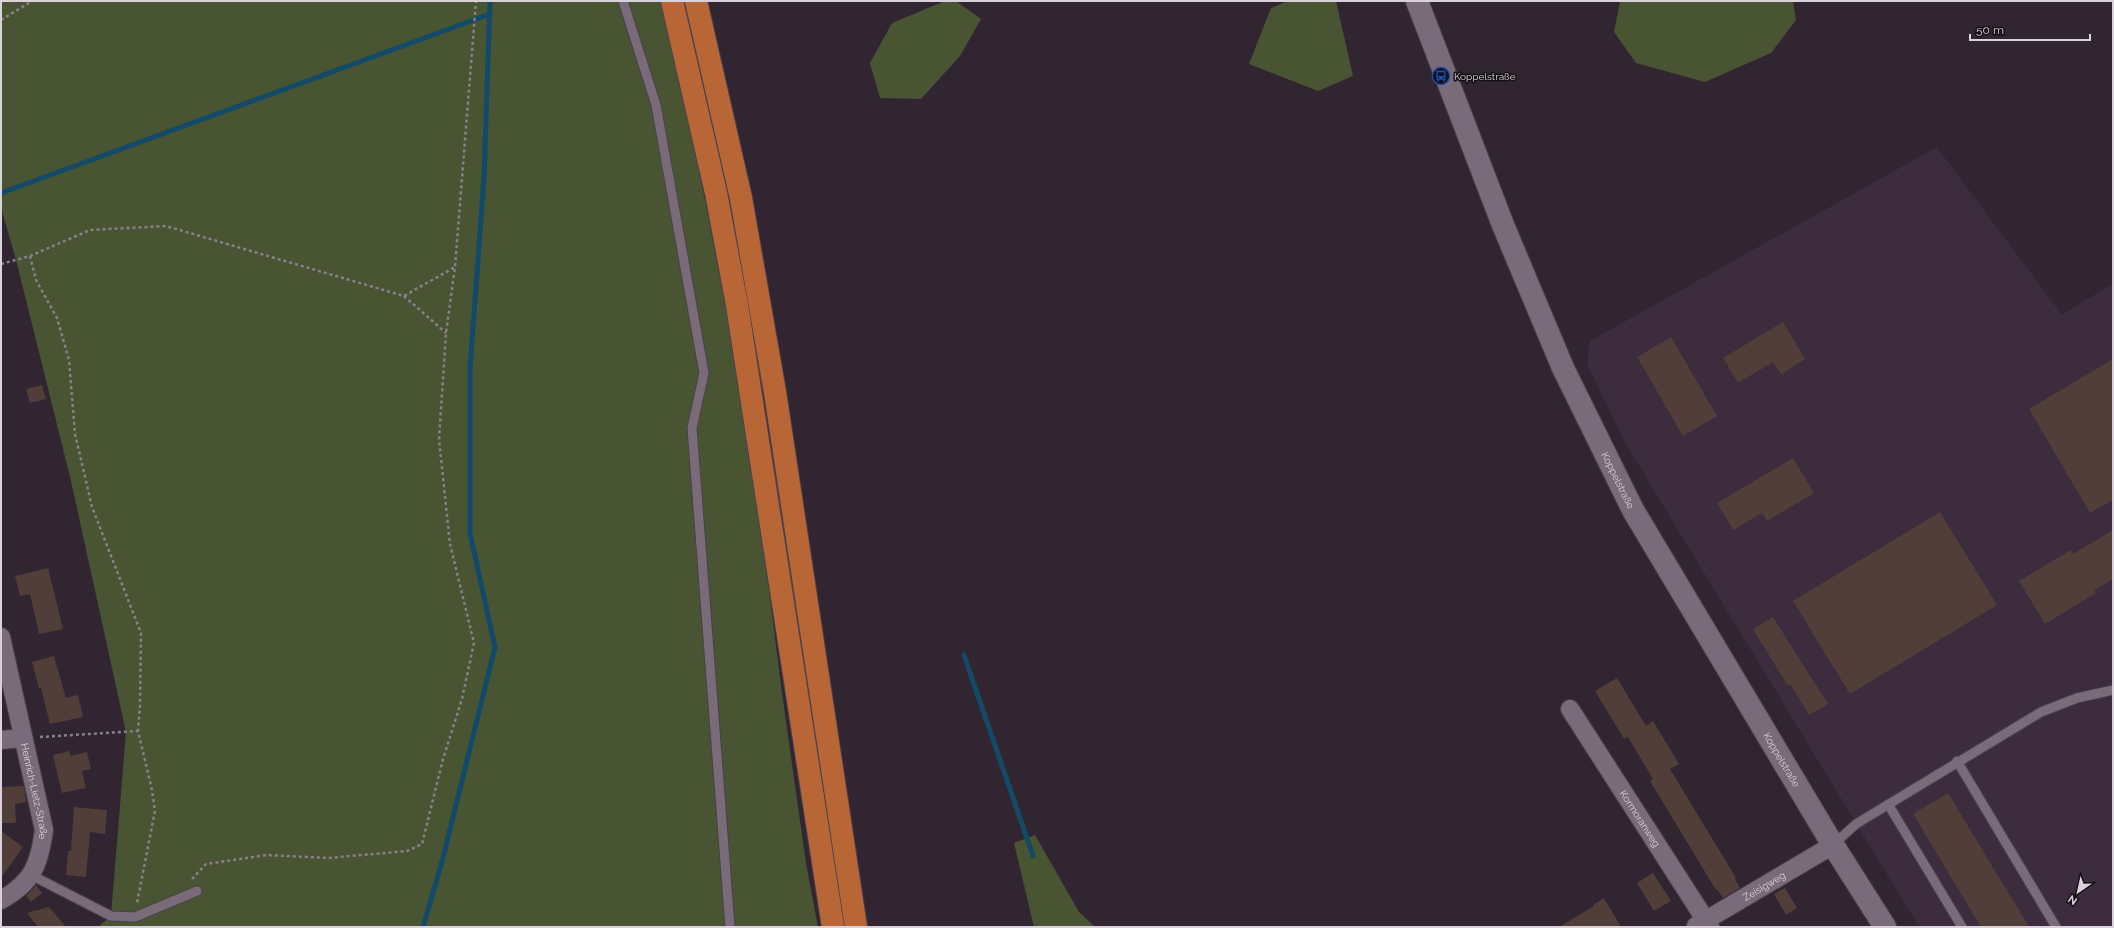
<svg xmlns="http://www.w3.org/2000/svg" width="2114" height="928" viewBox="0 0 2114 928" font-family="Raleway,sans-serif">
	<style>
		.built { fill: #3c2c3e }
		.green { fill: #495432 }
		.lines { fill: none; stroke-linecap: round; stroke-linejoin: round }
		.stream { stroke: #124b69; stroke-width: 5 }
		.building { fill: #523e39 }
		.service-casing { stroke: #4b414c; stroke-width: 11 }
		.minor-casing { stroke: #4b414c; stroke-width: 20 }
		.tertiary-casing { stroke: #4b414c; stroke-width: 24 }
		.trunk-casing { stroke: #4b414c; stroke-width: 24 }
		.path { stroke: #8a808b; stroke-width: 2.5; stroke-dasharray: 3 3; stroke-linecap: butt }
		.service { stroke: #7a6b7b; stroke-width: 9 }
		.minor { stroke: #7a6b7b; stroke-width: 18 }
		.tertiary { stroke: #7a6b7b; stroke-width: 22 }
		.trunk { stroke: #b86636; stroke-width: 22 }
		.labels { text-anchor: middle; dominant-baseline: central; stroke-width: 3; stroke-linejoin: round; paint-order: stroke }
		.poi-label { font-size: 10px; fill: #dad2db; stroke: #161116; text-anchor: start }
		.street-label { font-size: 10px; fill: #dad2db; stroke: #161116 }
	</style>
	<rect width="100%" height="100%" fill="#312532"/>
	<path class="built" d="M1937 147 2062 315 2113 283V927H1919L1627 446 1587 364 1590 341Z"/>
	<path class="green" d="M1 1H661L670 32 704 195 747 416 782 693 806 863 818 927H98L111 916 126 732 71 481 16 260 1 207Z
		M945 1H956L981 19 960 56 921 99 880 98 870 63 892 23Z
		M1288 1H1336L1353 76 1318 91 1249 64 1271 8Z
		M1620 1H1793L1796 20 1771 53 1705 82 1636 63 1614 32Z
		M1035 835 1079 912 1095 927H1034L1014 843Z"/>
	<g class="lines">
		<path class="stream" d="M1 193 490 14
			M964 655 1033 856
			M423 927 442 862 495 647 470 533V368L484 178 490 1"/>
	</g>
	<path class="building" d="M1783 322 1805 359 1781 374 1773 362 1738 383 1723 358Z
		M1671 337 1717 416 1683 436 1637 357Z
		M2113 359V500L2090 513 2029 409Z
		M42 385 46 399 30 403 26 389Z
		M1793 458 1814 493 1767 521 1762 513 1733 530 1717 503Z
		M1940 512 1997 605 1850 694 1793 601Z
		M2113 530V579L2094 590 2096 593 2045 624 2019 581 2071 550 2073 554Z
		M48 568 63 629 39 634 30 594 20 596 15 576Z
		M1773 617 1828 704 1809 715 1791 685 1788 686 1753 629Z
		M54 656 66 698 78 695 83 717 50 724 41 688 39 689 32 662Z
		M1617 678 1646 726 1653 721 1679 764 1670 769 1736 878 1735 879 1740 888 1723 898 1717 889 1716 890 1650 781 1653 779 1628 737 1624 739 1595 691Z
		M69 751 71 756 87 752 91 769 82 771 86 788 62 793 53 755Z
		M24 786 26 802 15 804 16 823H1V787Z
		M1948 793 2029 927H1981L1913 814Z
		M74 807 107 810 105 834 90 832 86 877 66 875 68 851H71Z
		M1 831 23 847 1 878Z
		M1653 873 1671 901 1654 911 1637 883Z
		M36 885 42 893 31 902 26 896Z
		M1785 888 1797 908 1786 915 1774 894Z
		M1604 898 1621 927H1559L1594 906 1593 905Z
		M49 907 66 927H38L27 913Z"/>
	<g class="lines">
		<defs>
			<path id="service" d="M623 1 656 105 704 373 692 428 730 927
				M1957 761 2056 927
				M1888 804 1962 927
				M1833 845 1856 824 2041 712 2077 698 2113 690
				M31 875 111 916 135 917 197 891"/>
			<g id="minor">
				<path id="s1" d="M1 637 44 830C39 865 33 882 1 900"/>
				<path id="s2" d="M1570 709 1710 927"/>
				<path d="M1 740 23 738"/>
				<path id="s3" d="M1696 926 1833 845"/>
			</g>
			<g id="tertiary">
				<path id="s4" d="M1417 1 1503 225 1563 368 1633 510 1833 845 1885 927"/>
			</g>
			<path id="trunk" d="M672 1 716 193 737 305 833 927
				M696 1 741 198 775 392 856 927"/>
		</defs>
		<use href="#service" class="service-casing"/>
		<use href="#minor" class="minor-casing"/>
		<use href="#tertiary" class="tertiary-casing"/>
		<use href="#trunk" class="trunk-casing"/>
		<path class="path" d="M1 20 32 1
			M30 256 36 280 57 318 69 360 75 434 92 507 141 633 140 706 138 731
			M1 264 30 256 90 230 166 226 404 296 455 267
			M404 296 446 333
			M40 737 138 731 152 790 155 811 137 903
			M192 879 206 864 267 855 328 858 407 851 422 844 443 759 462 699 474 643 450 544 439 439 446 333 455 267 476 1"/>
		<use href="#service" class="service"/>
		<use href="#minor" class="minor"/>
		<use href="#tertiary" class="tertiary"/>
		<use href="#trunk" class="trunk"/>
	</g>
	<defs>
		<symbol id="bus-ring" viewBox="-11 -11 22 22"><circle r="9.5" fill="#161116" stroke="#1a4fb4" stroke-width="1.5"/><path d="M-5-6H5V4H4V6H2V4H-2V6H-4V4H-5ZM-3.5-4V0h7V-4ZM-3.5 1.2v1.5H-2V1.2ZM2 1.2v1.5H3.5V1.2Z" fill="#1a4fb4"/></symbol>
	</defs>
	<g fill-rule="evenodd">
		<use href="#bus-ring" x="1431" y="66" width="20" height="20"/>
	</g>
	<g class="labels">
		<g class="poi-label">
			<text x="1454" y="76">Koppelstraße</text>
		</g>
		<g class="street-label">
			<text stroke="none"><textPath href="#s4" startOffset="520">Koppelstraße</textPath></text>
			<text stroke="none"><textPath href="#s4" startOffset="844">Koppelstraße</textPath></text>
			<text stroke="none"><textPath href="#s1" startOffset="158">Heinrich-Lietz-Straße</textPath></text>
			<text stroke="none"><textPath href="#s2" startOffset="130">Kormoranweg</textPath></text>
			<text stroke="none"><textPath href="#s3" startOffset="79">Zeisigweg</textPath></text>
		</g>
	</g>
	<rect width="2114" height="928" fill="none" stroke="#dad2db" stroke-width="4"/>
	<g transform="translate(2078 892) rotate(214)" stroke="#161116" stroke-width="3" paint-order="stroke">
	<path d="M0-3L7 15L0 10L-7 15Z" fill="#dad2db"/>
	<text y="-6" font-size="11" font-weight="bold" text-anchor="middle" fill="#dad2db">N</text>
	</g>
	<path d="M1970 34v6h120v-6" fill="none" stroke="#dad2db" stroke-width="2"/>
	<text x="1976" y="34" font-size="12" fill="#dad2db" stroke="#161116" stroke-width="3" paint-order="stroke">50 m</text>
</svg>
